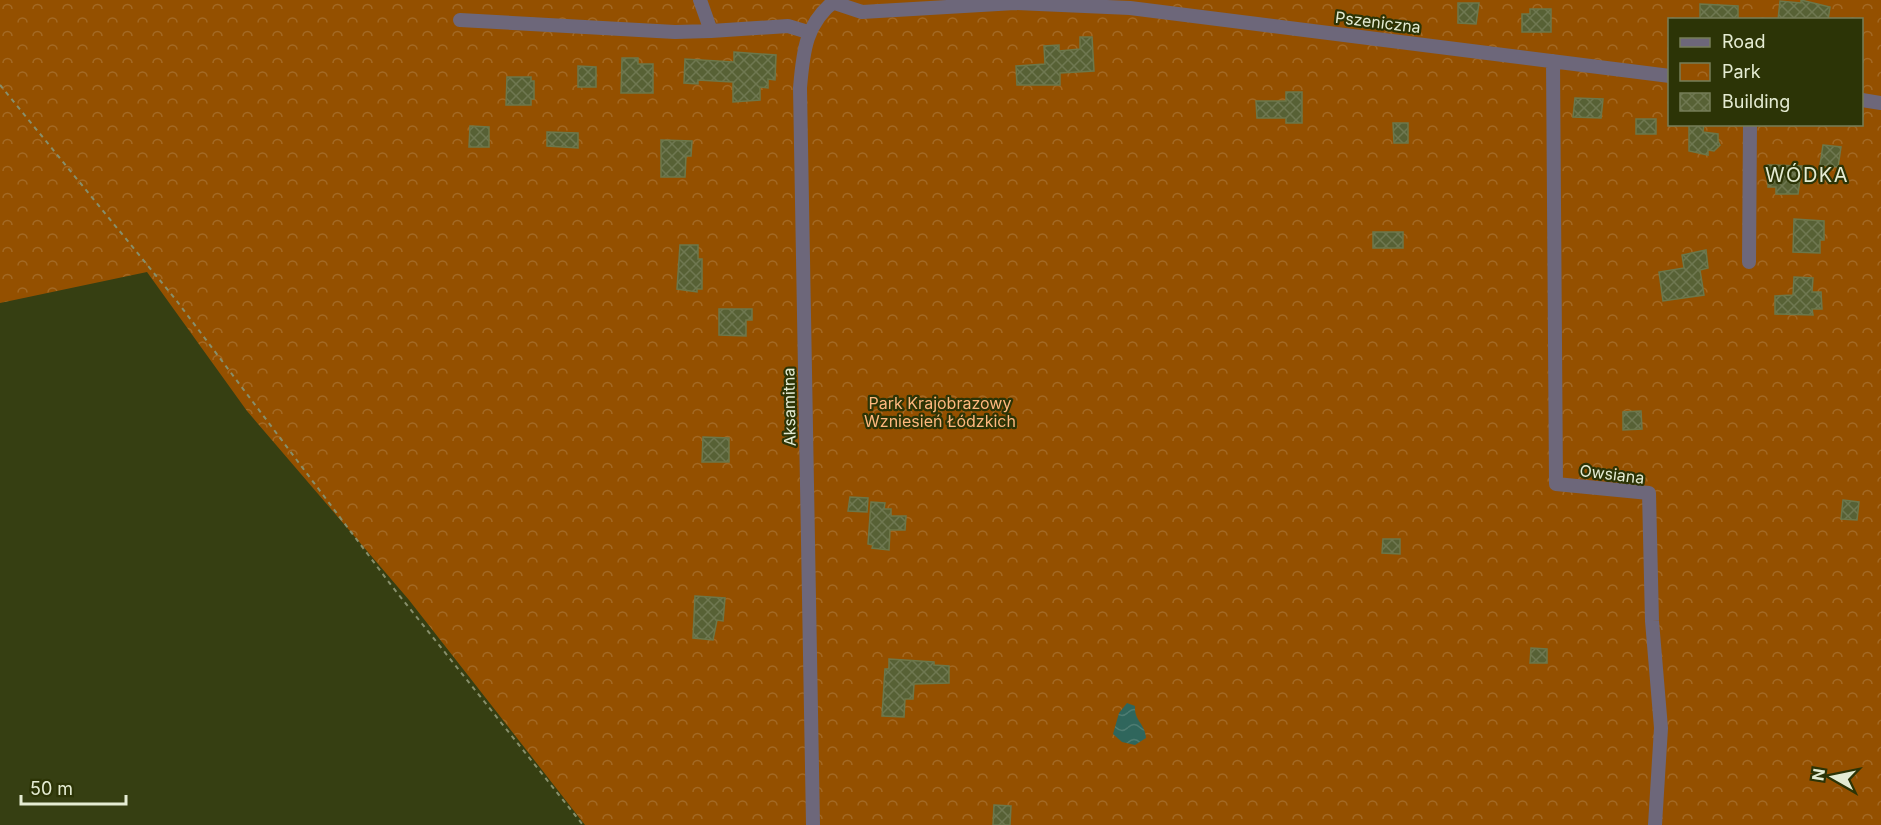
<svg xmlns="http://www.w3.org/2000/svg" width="1881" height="825" viewBox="0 0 1881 825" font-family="Inter,sans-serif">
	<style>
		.park { fill: url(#park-crowns); fill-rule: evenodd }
		.water { fill: url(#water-waves) }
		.building { fill: url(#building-cross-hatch); stroke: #6c774a; stroke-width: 1.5 }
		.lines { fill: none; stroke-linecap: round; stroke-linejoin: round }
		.path { stroke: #878f6b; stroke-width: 2; stroke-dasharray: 4.5 4.5; stroke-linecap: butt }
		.minor { stroke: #6d677a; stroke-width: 14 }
		.labels { text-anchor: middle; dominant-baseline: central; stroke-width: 4.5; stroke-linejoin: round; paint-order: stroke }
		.street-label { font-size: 16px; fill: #e5ecd3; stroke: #2c3406 }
		.park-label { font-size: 16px; fill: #feb87e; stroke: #2c3406 }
		.quarter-label { font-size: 20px; letter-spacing: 1.5px; fill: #e5ecd3; stroke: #2c3406 }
	</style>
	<defs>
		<pattern id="park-crowns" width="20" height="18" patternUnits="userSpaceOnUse" patternTransform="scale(1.5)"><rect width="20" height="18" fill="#945000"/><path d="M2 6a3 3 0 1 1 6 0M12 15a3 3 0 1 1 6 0" fill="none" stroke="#a36924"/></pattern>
		<pattern id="water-waves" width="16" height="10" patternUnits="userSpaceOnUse" patternTransform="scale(1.5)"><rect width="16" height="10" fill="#2f665c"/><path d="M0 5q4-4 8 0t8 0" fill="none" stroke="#4d7c72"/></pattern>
		<pattern id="building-cross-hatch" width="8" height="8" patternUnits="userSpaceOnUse" patternTransform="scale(1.5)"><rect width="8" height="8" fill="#576135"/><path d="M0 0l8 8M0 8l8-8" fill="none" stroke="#6f7851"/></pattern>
	</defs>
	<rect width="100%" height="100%" fill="#363f12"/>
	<path class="park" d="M0 0H1881V825H585L409 600 247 411 147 272 0 303ZM1670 20H1862V124H1670Z"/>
	<path class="water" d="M1127 703 1135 706C1134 721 1145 723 1146 738L1135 745 1122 742 1113 734 1119 713Z"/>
	<path class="building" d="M1801 0 1830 7 1828 20H1778L1780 1 1801 3Z
		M1458 3H1479L1476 24 1458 23Z
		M1700 4 1738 6V20H1700Z
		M1530 9H1551V32H1522V14H1530Z
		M1080 37H1092L1094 71 1060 73V85H1017L1016 66 1045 64 1044 46 1059 45V51L1080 49Z
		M734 52 776 55 775 80 768 79V88L760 87V100L733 102V82L698 80V84L684 83 685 59 734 62Z
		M622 58H638V64H653V93H621Z
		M578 66 596 67V87H578Z
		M507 77H531V81H534V99H531V105H506Z
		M1286 92H1302V123H1286V118H1257L1256 101H1286Z
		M1575 98 1603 99 1601 118 1573 117Z
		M1636 119H1656V134H1636Z
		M1393 123H1408V143H1394Z
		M1689 124H1704L1703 132 1718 134V141L1720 145 1714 151 1708 150V155L1689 151Z
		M470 126 489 127V147H469Z
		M547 132 578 133V148L547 146Z
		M661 140 692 141 691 156H686L685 177H661Z
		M1823 145 1841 147 1838 167 1820 165Z
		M1768 165 1802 166 1798 194H1776V187H1768Z
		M1794 219 1824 221V240H1820V253L1793 252Z
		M1373 232H1403V248H1373Z
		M680 245H698V259H702V289H697V292L677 289Z
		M1706 250 1708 268 1700 270 1704 295 1663 301 1659 272 1684 268 1682 255Z
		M1794 277 1813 278 1812 292H1821L1822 309H1812L1813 315 1775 314V296L1793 295Z
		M719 309H752V320H746V336L719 335Z
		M1641 411 1642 429 1623 430V412Z
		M703 437 729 438V462H702Z
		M850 497 868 498 867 512 848 511Z
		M1843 500 1859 502 1857 520 1841 519Z
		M871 502 885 503 884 509H891V516H906L905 530H890L889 550 872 548 873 545 868 544Z
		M1383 539H1400V554L1382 553Z
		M695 596 725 598 723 621 717 620 713 640 693 638Z
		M1531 648 1547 649V663H1530Z
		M889 659 934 662V665L949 666V683L914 684 913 699H905L904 717 882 716 885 669H889Z
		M994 805 1011 806 1010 825H993Z"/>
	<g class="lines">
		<path class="path" d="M0 85 176 300 391 585 583 825"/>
		<path class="minor" d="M700 0 711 31 788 26 808 32
			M832 2 862 12 1015 3 1130 8 1670 76
			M460 20 675 32 711 31
			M1553 61 1556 484 1649 493 1652 621 1661 728 1655 825
			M1862 100 1881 103
			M1749 262 1750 124
			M813 825 800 88C803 53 805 23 836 0"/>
	</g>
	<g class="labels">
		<g class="street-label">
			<text transform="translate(1378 22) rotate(7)">Pszeniczna</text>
			<text transform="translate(789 407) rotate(-91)">Aksamitna</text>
			<text transform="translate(1612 474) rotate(7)">Owsiana</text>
		</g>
		<g class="park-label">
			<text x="940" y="403">Park Krajobrazowy<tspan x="940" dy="18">Wzniesień Łódzkich</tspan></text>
		</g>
		<g class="quarter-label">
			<text x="1807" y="175">WÓDKA</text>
		</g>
	</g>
	<rect x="1668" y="18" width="195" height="108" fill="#2c3406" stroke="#767e58" stroke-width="1.5"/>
	<rect x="1680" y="38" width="30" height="9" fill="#6d677a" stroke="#767e58" stroke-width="1.5"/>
	<text x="1722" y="48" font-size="18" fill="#e5ecd3">Road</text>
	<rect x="1680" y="63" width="30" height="18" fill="url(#park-crowns)" stroke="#767e58" stroke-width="1.5"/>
	<text x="1722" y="78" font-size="18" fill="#e5ecd3">Park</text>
	<rect x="1680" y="93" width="30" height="18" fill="url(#building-cross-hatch)" stroke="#767e58" stroke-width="1.5"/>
	<text x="1722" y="108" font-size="18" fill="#e5ecd3">Building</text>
	<g transform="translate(1833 777) rotate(279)" stroke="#2c3406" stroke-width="4.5" paint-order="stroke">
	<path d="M0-4.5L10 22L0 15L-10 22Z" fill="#e5ecd3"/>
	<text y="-9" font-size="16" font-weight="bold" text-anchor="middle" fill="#e5ecd3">N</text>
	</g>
	<path d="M21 795v9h105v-9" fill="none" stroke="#e5ecd3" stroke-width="3"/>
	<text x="30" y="795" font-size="18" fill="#e5ecd3" stroke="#2c3406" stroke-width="4.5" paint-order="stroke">50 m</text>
</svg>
